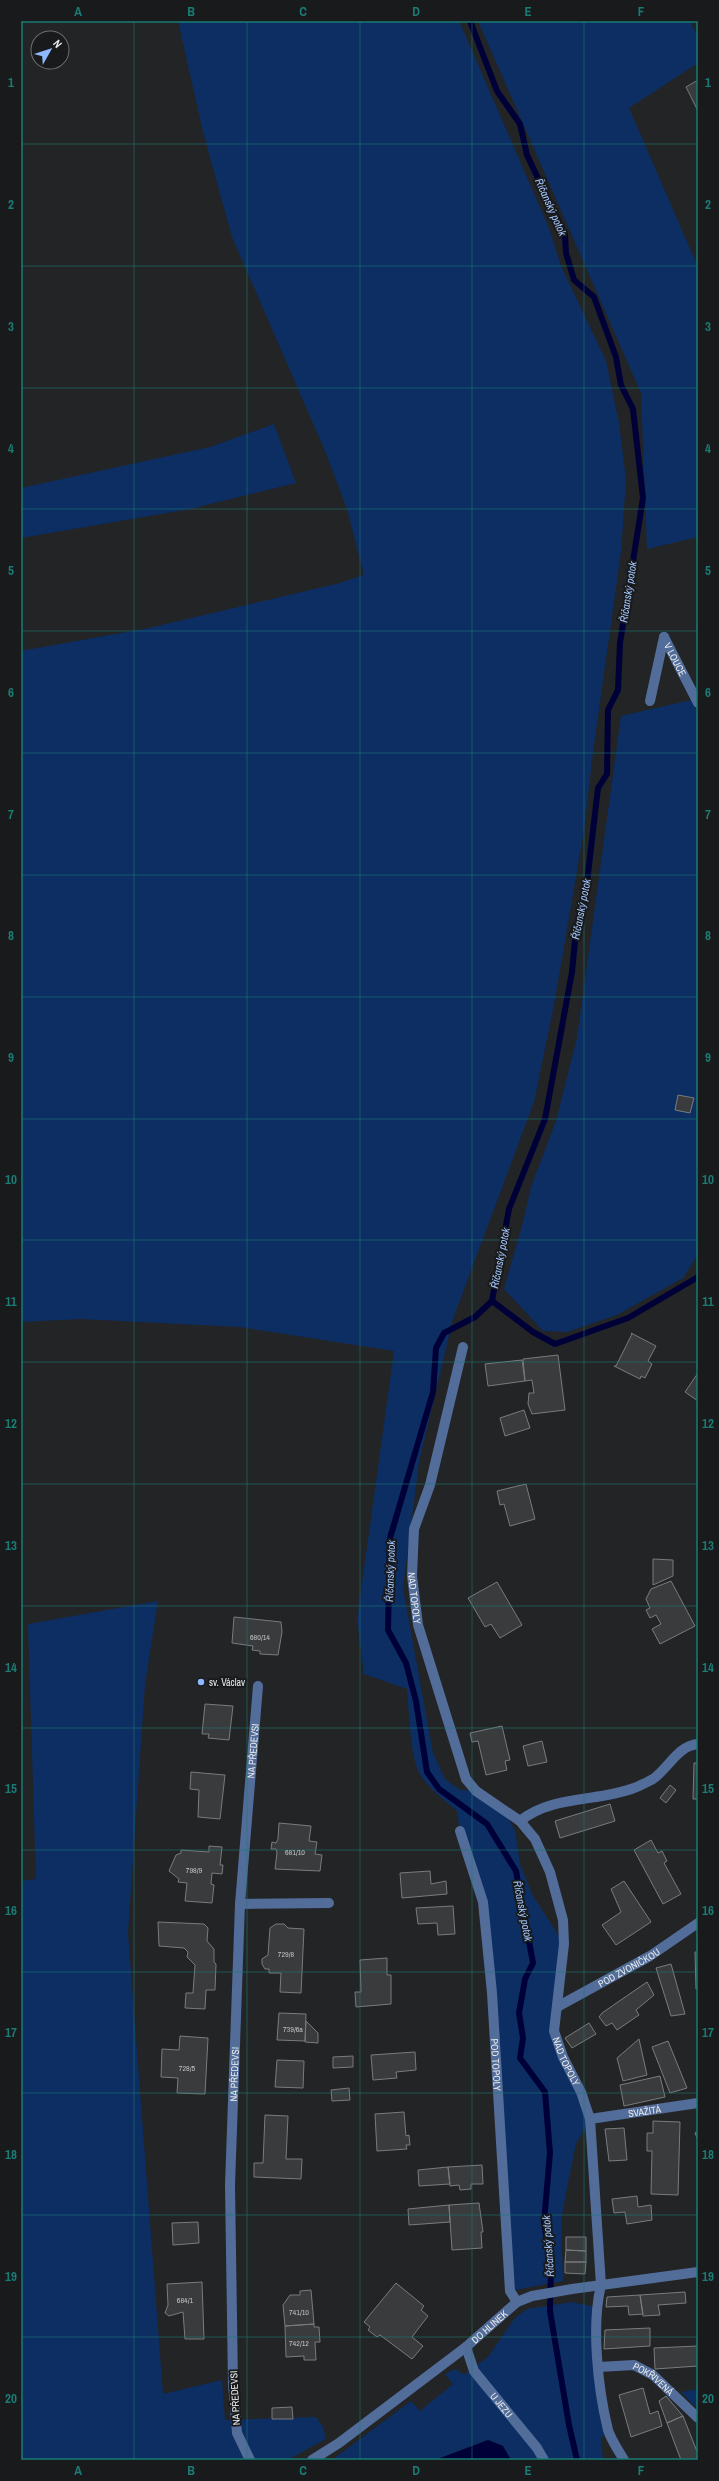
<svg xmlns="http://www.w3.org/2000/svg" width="719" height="2481" viewBox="0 0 719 2481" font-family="'Archivo Narrow',sans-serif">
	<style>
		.green { fill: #0d2e63 }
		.water { fill: #000039 }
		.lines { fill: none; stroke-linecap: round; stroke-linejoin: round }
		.stream { stroke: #000039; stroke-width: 6 }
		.building { fill: #3a3b3d; stroke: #7a7b7e }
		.minor { stroke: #526d9a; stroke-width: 10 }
		.grid { fill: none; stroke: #1a7c74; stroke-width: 1; stroke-opacity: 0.55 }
		.poi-dot { fill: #8eb8fd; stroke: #191a1c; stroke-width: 1.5 }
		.labels { text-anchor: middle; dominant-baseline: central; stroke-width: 4; stroke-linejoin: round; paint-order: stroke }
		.number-label { font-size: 8px; fill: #bebfc0 }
		.street-label { font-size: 10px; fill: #eaebec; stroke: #191a1c }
		.poi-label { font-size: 10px; fill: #eaebec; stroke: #191a1c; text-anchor: start }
		.water-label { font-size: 11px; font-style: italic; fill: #a3c6fd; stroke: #191a1c }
		.neatline { fill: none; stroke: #1a7c74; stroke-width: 1.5 }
		.grid-label { font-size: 13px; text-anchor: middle; font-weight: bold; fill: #1a7c74 }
	</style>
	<rect width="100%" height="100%" fill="#232426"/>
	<path class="green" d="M178 21H459L549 228 561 266 606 361 619 423 626 480 621 552 593 752 584 830 554 1005 534 1102 453 1319 419 1462 403 1588 433 1753 445 1779 460 1790 476 1791 503 1808 515 1831 520 1864 532 1894 564 1944 554 2031 590 2119 576 2144 567 2188 561 2221 563 2281 510 2291 483 1902 460 1831 457 1811C444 1800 431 1790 421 1776 410 1760 409 1710 407 1689L364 1674 357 1620 394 1351 240 1327 81 1319 21 1322V651L149 628 340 583 364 575 347 509 325 451 232 237 203 132Z
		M478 21H690L698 38V63L629 108 698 267V537L647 549 641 393Z
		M274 424 296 483 190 509 21 538V488L210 447Z
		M691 700 698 713V1254L683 1278 617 1315 567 1332 543 1331 504 1289 523 1222 531 1187 556 1121 577 1038 621 716Z
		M158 1601 145 1684 128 1933 163 2394 222 2380 225 2420 316 2417 323 2427 326 2439 287 2460H21V1881L36 1879 28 1624Z
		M572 2302 596 2307 609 2432 601 2438 603 2460H511L503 2446 488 2440 435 2460H332L411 2401 420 2411 453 2384 445 2374 455 2369 464 2375 488 2357 514 2319 527 2309Z
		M698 2389V2409L681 2392Z"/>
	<path class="water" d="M488 2440 503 2446 511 2460H435Z"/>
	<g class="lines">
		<path class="stream" d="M470 21 497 91 520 124 527 155 565 235 566 253 574 280 594 297 616 357 621 385 633 409 643 498 620 643 618 690 608 710 607 774 598 788 586 891 576 930 572 972 545 1119 509 1209 492 1301 475 1317 444 1333 436 1348 433 1392 390 1538 388 1630 406 1663 416 1701 427 1772 439 1789 487 1824 516 1871 533 1963 525 1979 519 2013 523 2038 520 2058 545 2092 550 2153 544 2222 551 2267 550 2311 569 2425 577 2460
			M492 1301 533 1332 555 1344 628 1318 698 1277"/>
	</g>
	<path class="building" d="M698 80V111L686 87Z
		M678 1095 694 1098 690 1113 675 1110Z
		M631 1333 656 1346 648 1361 652 1364 645 1378 641 1376 640 1379 614 1366H616L632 1334Z
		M558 1355 565 1410 532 1414 528 1404 529 1393H534L532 1380 525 1381 523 1359Z
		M522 1360 525 1381 488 1386 485 1364Z
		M698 1373V1401L685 1392Z
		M524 1410 530 1428 505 1436 500 1418Z
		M526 1484 535 1519 510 1526 504 1504 500 1505 497 1491Z
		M653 1559 673 1560V1576L653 1585Z
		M671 1581 695 1626 660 1644 652 1629 661 1624 656 1615 650 1618 646 1610 650 1608 646 1599 651 1589Z
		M497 1582 522 1625 500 1638 491 1624 485 1627 468 1598Z
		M234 1617 281 1622 282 1632 278 1655 260 1654V1651L252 1650 253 1646 232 1643Z
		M205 1704 233 1706 229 1740 208 1738 209 1734H202Z
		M502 1726 510 1760 505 1761 507 1770 486 1775 478 1741 472 1742 470 1733Z
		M542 1741 547 1762 528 1766 523 1746Z
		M694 1763H698V1799H693Z
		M191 1772 225 1775 220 1819 198 1817 199 1790 190 1789Z
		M670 1785 676 1790 666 1803 660 1798Z
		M610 1804 615 1821 560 1838 555 1821Z
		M279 1823 311 1826 309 1841 317 1842 315 1854 322 1855 320 1871 275 1869 277 1853 276 1849H271L272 1842 276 1843 278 1839Z
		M651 1840 658 1853 662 1851 667 1861 664 1863 681 1894 663 1904 634 1850Z
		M209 1846 222 1847 220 1865H223L222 1874 212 1873 211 1884 214 1885 212 1903 185 1901 187 1883 178 1882 179 1879 169 1871 176 1855 181 1853V1850L209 1852Z
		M430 1871 431 1884 446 1881 447 1894 402 1898 400 1873Z
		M624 1881 651 1922 616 1945 602 1925 621 1912 611 1889Z
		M453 1906 455 1934 438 1935 437 1923 418 1924 416 1908Z
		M158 1922 204 1924 208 1928 207 1941 214 1949V1962L216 1964 215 1990H206L205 2009 185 2008 186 1993H193L195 1965 187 1957 188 1952 184 1948 159 1946Z
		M276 1924H284L288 1928 304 1929 301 1993 280 1992 281 1973H269V1969H265L262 1964V1959L268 1955 270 1928Z
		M695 1952H698V1988L696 1989Z
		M387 1958V1975H391V2004L356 2007 355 1992H361L360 1960Z
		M671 1964 685 2014 671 2016 656 1968Z
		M647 1982 654 1995 636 2010 639 2015 617 2030 612 2023 606 2026 599 2017 602 2013Z
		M279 2013 306 2014 305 2041 277 2040Z
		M306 2021 318 2033V2043L305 2042Z
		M589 2023 596 2034 572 2048 565 2038Z
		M180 2036 208 2038 205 2094 177 2093 178 2078 161 2077 162 2049 179 2050Z
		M639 2039 647 2075 623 2081 617 2058Z
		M668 2041 687 2088 670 2093 652 2047Z
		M415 2052 416 2070 396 2072 397 2078 373 2080 371 2055Z
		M353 2056V2067L333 2068V2057Z
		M277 2060 304 2061 303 2088 275 2087Z
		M660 2076 665 2097 624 2106 620 2085Z
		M349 2088 350 2100 332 2101 331 2090Z
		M404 2112 406 2136 409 2135 410 2145H406L407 2149 377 2151 375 2114Z
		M265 2115 288 2116 286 2159H302L301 2179 254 2177V2163H263Z
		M653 2121 680 2122 678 2195 651 2194 652 2151H647V2133H653Z
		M624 2128 627 2160 609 2161 605 2129Z
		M698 2131V2140L695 2133Z
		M482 2165 483 2184H471V2189L460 2190 459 2185 450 2186 448 2167Z
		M448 2167 450 2184 419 2186 418 2170Z
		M637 2196 638 2207 651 2205 652 2220 627 2224 625 2212 614 2213 612 2199Z
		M479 2203 483 2232H481L482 2248 452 2250 449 2205Z
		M449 2205 450 2222 409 2225 408 2209Z
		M198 2222 199 2243 173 2245 172 2223Z
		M566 2237H586V2251L566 2250Z
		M566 2250 586 2251V2262H565Z
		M565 2262H586L585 2274 565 2273Z
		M202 2282 204 2339H185L183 2312 169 2316 165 2313 168 2305 167 2284Z
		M396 2283 424 2306 421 2310 428 2316 412 2337 423 2346 412 2359 380 2335 377 2337 368 2330 370 2327 364 2322Z
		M311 2290 314 2324 285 2326 283 2305 290 2295H300V2291Z
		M685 2292 686 2303 658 2305 660 2315 643 2316 640 2295Z
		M640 2295 643 2314 629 2315 628 2306 606 2307 607 2297Z
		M314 2324V2327H319L320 2342H315L316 2360H304V2356L286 2357 285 2326Z
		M650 2328V2346L604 2349 605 2330Z
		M698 2346V2366L655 2369 654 2348Z
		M643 2388 650 2414 658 2411 662 2426 631 2437 619 2395Z
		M666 2396 683 2416 667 2423 659 2401Z
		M292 2407 293 2419H272V2408Z
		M683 2416 698 2454V2458L693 2460H681L667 2423Z"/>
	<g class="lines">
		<g class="minor">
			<path id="s1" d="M664 637 698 703"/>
			<path d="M650 701 664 637"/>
			<path id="s2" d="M463 1347 430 1485 414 1529 412 1576 418 1625 466 1779 476 1791 520 1821 535 1839 550 1872 563 1920 564 1944 554 2031 563 2057 581 2092 590 2119 601 2285C591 2326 598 2389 608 2430 611 2440 619 2451 624 2460"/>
			<path d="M520 1821C552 1795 598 1802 634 1788 640 1786 647 1782 653 1779 669 1768 677 1746 698 1744"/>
			<path id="s3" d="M460 1831 483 1902 492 1993 510 2291 517 2302"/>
			<path d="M240 1904 329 1903"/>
			<path id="s4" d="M557 2007 650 1956 698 1923"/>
			<path id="s5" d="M590 2119 698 2103"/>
			<path id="s6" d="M466 2347 474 2371 537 2448 544 2460"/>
			<path id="s7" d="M599 2367 634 2365 653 2375 698 2418"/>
			<path id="s8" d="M250 2460 237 2433 233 2384 230 2185 240 1904 258 1686"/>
			<path id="s9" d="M312 2460 339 2443 466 2347 517 2302 532 2296 572 2289 698 2272"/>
		</g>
	</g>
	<path class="grid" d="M134 21V2460M247 21V2460M360 21V2460M472 21V2460M584 21V2460M21 144H698M21 266H698M21 388H698M21 509H698M21 631H698M21 753H698M21 875H698M21 997H698M21 1119H698M21 1240H698M21 1362H698M21 1484H698M21 1606H698M21 1728H698M21 1850H698M21 1972H698M21 2093H698M21 2215H698M21 2337H698"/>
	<circle class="poi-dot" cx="201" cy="1682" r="4"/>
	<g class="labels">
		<g class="number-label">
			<text x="260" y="1637">680/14</text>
			<text x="295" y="1852">681/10</text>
			<text x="194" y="1870">798/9</text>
			<text x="286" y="1954">729/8</text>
			<text x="293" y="2029">739/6a</text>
			<text x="187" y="2068">728/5</text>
			<text x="185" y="2300">684/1</text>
			<text x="299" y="2312">741/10</text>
			<text x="299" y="2343">742/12</text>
		</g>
		<g class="street-label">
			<text stroke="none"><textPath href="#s1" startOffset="25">V LOUCE</textPath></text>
			<text stroke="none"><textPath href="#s2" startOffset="258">NAD TOPOLY</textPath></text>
			<text stroke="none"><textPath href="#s8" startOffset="713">NA PŘEDEVSI</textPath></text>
			<text stroke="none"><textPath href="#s4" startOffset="82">POD ZVONIČKOU</textPath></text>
			<text stroke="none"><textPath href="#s2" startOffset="769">NAD TOPOLY</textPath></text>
			<text stroke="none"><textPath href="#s3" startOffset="238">POD TOPOLY</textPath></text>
			<text stroke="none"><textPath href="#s8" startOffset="389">NA PŘEDEVSI</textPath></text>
			<text stroke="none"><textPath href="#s5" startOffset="55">SVAŽITÁ</textPath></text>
			<text stroke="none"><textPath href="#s9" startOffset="222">DO HLINEK</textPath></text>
			<text stroke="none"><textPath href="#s7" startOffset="59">POKŘIVENÁ</textPath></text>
			<text transform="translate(235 2398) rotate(-93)">NA PŘEDEVSI</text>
			<text stroke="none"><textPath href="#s6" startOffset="69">U JEZU</textPath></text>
		</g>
		<g class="poi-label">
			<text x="209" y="1682">sv. Václav</text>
		</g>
		<g class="water-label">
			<text transform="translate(551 207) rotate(66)">Říčanský potok</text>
			<text transform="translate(628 592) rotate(-81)">Říčanský potok</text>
			<text transform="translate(581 909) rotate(-79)">Říčanský potok</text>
			<text transform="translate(500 1258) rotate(-79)">Říčanský potok</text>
			<text transform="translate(390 1571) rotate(-88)">Říčanský potok</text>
			<text transform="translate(523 1911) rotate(79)">Říčanský potok</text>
			<text transform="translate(548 2246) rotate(-94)">Říčanský potok</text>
		</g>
	</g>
	<rect width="719" height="2481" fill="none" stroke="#191a1c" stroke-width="44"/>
	<g transform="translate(50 50) rotate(51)"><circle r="19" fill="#191a1c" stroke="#6d6e6f"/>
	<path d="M0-3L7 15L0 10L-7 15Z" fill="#8eb8fd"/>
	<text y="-6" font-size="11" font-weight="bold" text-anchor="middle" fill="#eaebec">N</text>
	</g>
	<rect x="22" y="22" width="675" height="2437" class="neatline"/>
	<g class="grid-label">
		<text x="78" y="16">A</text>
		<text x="191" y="16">B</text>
		<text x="303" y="16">C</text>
		<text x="416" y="16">D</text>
		<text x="528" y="16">E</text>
		<text x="641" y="16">F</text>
		<text x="11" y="87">1</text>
		<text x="708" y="87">1</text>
		<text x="11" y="209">2</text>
		<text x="708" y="209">2</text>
		<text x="11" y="331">3</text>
		<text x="708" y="331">3</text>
		<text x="11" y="453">4</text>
		<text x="708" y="453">4</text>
		<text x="11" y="575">5</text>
		<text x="708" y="575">5</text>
		<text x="11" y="697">6</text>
		<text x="708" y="697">6</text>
		<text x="11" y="819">7</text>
		<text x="708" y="819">7</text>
		<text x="11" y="940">8</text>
		<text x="708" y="940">8</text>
		<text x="11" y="1062">9</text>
		<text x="708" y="1062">9</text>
		<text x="11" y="1184">10</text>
		<text x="708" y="1184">10</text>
		<text x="11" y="1306">11</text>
		<text x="708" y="1306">11</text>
		<text x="11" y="1428">12</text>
		<text x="708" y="1428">12</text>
		<text x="11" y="1550">13</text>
		<text x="708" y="1550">13</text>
		<text x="11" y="1672">14</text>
		<text x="708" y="1672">14</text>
		<text x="11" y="1793">15</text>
		<text x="708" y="1793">15</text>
		<text x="11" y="1915">16</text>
		<text x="708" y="1915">16</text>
		<text x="11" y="2037">17</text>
		<text x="708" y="2037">17</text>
		<text x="11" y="2159">18</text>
		<text x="708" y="2159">18</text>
		<text x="11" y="2281">19</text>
		<text x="708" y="2281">19</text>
		<text x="11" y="2403">20</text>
		<text x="708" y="2403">20</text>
		<text x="78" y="2475">A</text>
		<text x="191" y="2475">B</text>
		<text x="303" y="2475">C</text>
		<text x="416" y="2475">D</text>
		<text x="528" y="2475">E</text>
		<text x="641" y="2475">F</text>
	</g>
</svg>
